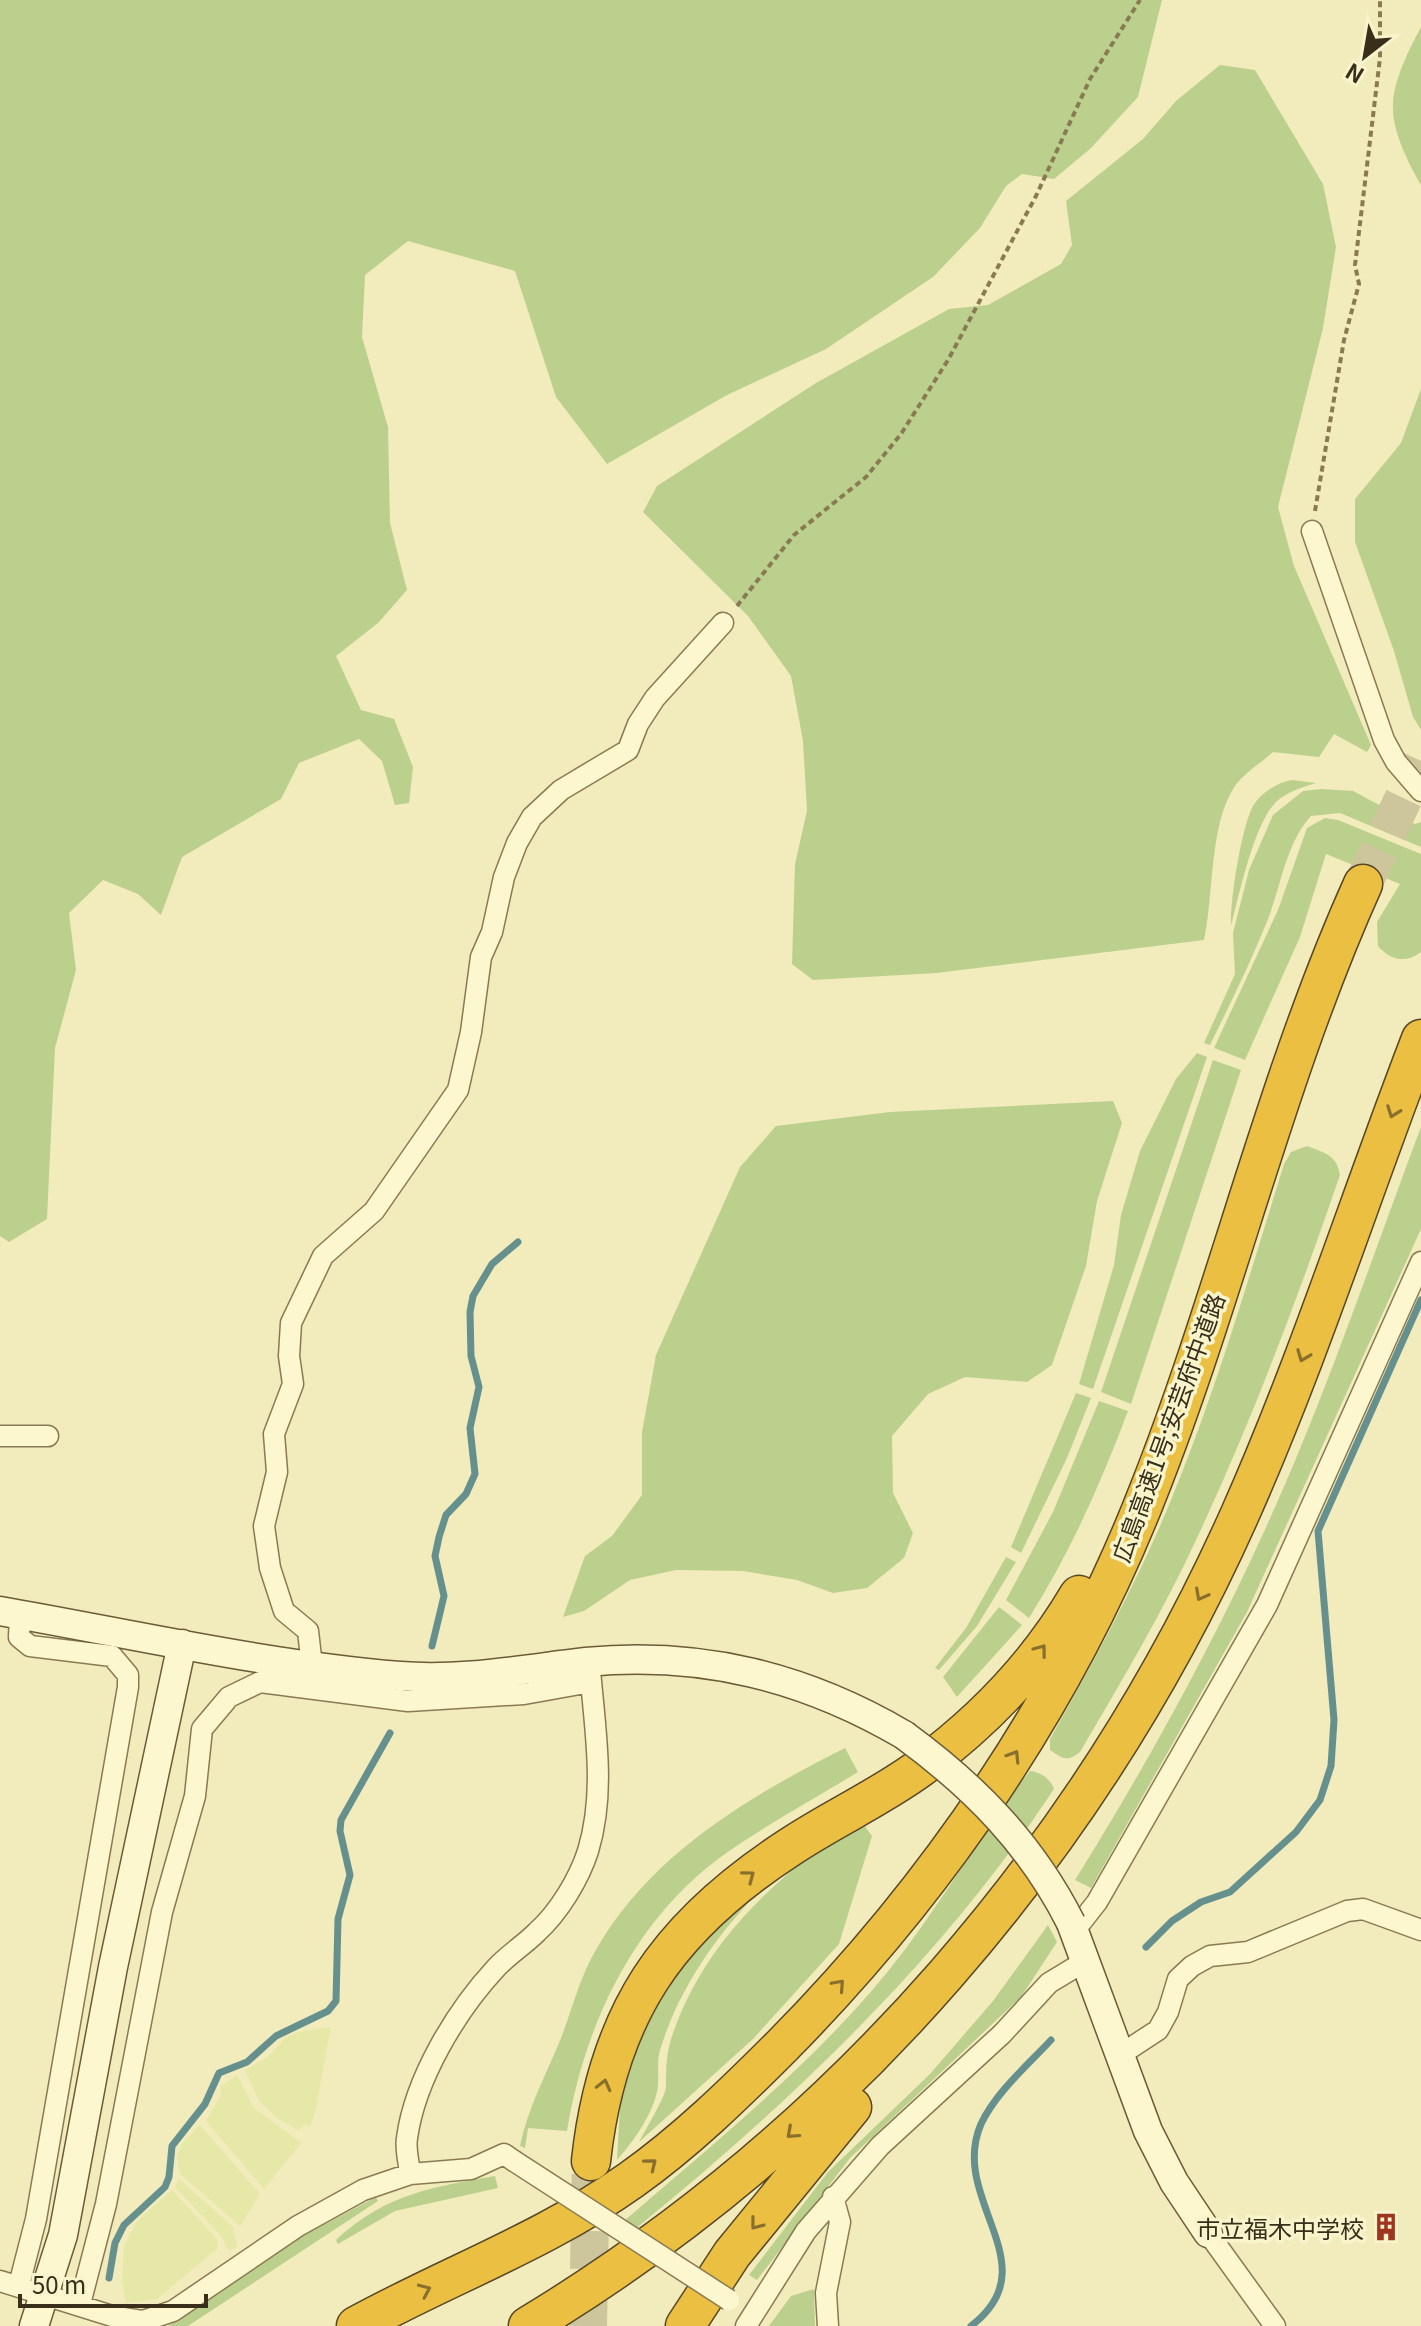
<svg xmlns="http://www.w3.org/2000/svg" width="1421" height="2326" viewBox="0 0 1421 2326" font-family="Georgia,'Noto Sans JP',serif">
	<style>
		.farmland { fill: #e6e8a8 }
		.green { fill: #bcd08e }
		.lines { fill: none; stroke-linecap: round; stroke-linejoin: round }
		.stream { stroke: #66908d; stroke-width: 7 }
		.highway-tunnel { stroke: #cdc59b; stroke-width: 38; stroke-dasharray: 38 19; stroke-linecap: butt }
		.street-casing { stroke: #8a7a53; stroke-width: 23 }
		.secondary-casing { stroke: #6c5b37; stroke-width: 31 }
		.highway-casing { stroke: #574729; stroke-width: 41 }
		.path { stroke: #8a7a53; stroke-width: 4; stroke-dasharray: 6 4; stroke-linecap: butt }
		.street { stroke: #fcf7ce; stroke-width: 20 }
		.secondary { stroke: #fcf7ce; stroke-width: 28 }
		.highway { stroke: #ebbf42; stroke-width: 38 }
		.street-bridge-casing { stroke: #8a7a53; stroke-width: 23; stroke-linecap: butt }
		.secondary-bridge-casing { stroke: #6c5b37; stroke-width: 31; stroke-linecap: butt }
		.street-bridge { stroke: #fcf7ce; stroke-width: 20 }
		.secondary-bridge { stroke: #fcf7ce; stroke-width: 28 }
		.oneway { stroke: #896f2c }
		.labels { text-anchor: middle; dominant-baseline: central; stroke-width: 7; stroke-linejoin: round; paint-order: stroke }
		.street-label { font-size: 24px; fill: #382e1a; stroke: #f8f4cb }
		.poi-label { font-size: 24px; fill: #382e1a; stroke: #f8f4cb; text-anchor: end }
	</style>
	<rect width="100%" height="100%" fill="#f2ebbb"/>
	<path class="farmland" d="M331 2027 315 2114 310 2127 304 2124 299 2130 278 2119 259 2101 245 2070 268 2057 285 2038 302 2031Z
		M237 2075 254 2108 301 2143 264 2189 206 2121 220 2097 221 2086Z
		M200 2125 260 2194 240 2226 180 2174 177 2157 181 2145Z
		M179 2179 233 2227 237 2248 228 2250 222 2237 175 2187Z
		M172 2190 217 2239 218 2248 157 2299 126 2303 122 2281 124 2246 137 2221Z"/>
	<path class="green" d="M0 0H1162L1138 97 1091 148 1054 179 1022 174 1006 186 980 228 933 277 826 349 727 395 607 464 556 397 515 271 408 241 365 275 362 337 388 427 390 523 407 590 378 623 336 656 361 710 394 719 413 767 409 803 395 805 382 761 359 739 299 763 281 799 182 857 161 915 138 894 103 880 69 913 76 970 55 1048 47 1219 9 1242 0 1236Z
		M1421 27V185C1409 164 1393 133 1393 109 1392 82 1409 50 1421 27Z
		M1220 65 1255 70 1323 184 1336 247 1323 328 1278 507 1294 566 1371 745 1367 752 1334 734 1319 757 1273 752C1262 762 1244 773 1235 786 1209 824 1214 895 1204 940L936 973 813 980 792 964 795 864 807 811 803 741 791 676 748 616 643 512 657 486 816 383 949 309 988 305 1061 264 1072 245 1066 201 1143 139 1176 101Z
		M1421 389V730L1413 717 1394 651 1355 542V499L1401 443Z
		M1292 780 1316 783C1303 787 1286 792 1276 802 1254 824 1239 895 1231 926 1230 900 1241 831 1252 808 1259 794 1278 782 1292 780Z
		M1322 789 1353 791 1415 824 1421 822V847L1340 813 1311 816C1286 843 1281 886 1268 919 1251 962 1230 1004 1210 1045L1204 1043 1235 974 1233 933 1249 870 1273 815 1303 791Z
		M1325 818 1338 820 1421 854V952C1405 964 1390 960 1378 946L1377 922 1400 884 1326 854 1300 937 1245 1060 1214 1048 1278 910 1307 828Z
		M1197 1053 1207 1057 1093 1389 1079 1384 1114 1265 1121 1215 1140 1151 1176 1079Z
		M1213 1060 1241 1070 1131 1404 1101 1392Z
		M1113 1101 1122 1123 1097 1201 1086 1266 1052 1365 1027 1382 965 1377 928 1394 892 1436 893 1493 913 1533 904 1558 867 1588 833 1593 797 1580 743 1571 676 1570 630 1580 584 1611 563 1617 585 1556 612 1536 642 1495V1432L656 1355 740 1167 776 1126 890 1112Z
		M1421 1127V1229L1247 1612 1091 1888 1075 1880C1159 1745 1236 1603 1297 1456 1342 1348 1380 1236 1421 1127Z
		M1307 1146C1325 1153 1337 1155 1340 1175 1298 1298 1252 1420 1197 1538 1163 1612 1121 1682 1080 1752 1067 1762 1063 1759 1050 1750V1739C1094 1661 1137 1583 1171 1500 1216 1391 1249 1277 1284 1164L1291 1152Z
		M1076 1393 1091 1398 1067 1458 1021 1553 1011 1547Z
		M1099 1401 1128 1411C1101 1483 1070 1553 1029 1618L1006 1600 1053 1512Z
		M1006 1557 1016 1562 977 1626 939 1670 935 1668 966 1628Z
		M999 1607 1022 1625 957 1697 943 1677Z
		M845 1748 858 1772C812 1800 762 1827 718 1859 632 1924 584 2027 567 2131L528 2128 525 2148 520 2146C528 2107 546 2075 561 2038 573 2007 580 1976 597 1948 653 1852 750 1796 845 1748Z
		M1030 1771C1040 1772 1051 1779 1054 1789 941 1960 792 2101 634 2230L624 2221C713 2144 815 2062 889 1970 940 1907 979 1835 1030 1771Z
		M861 1821 872 1836 839 1944 753 2039 639 2142C645 2130 665 2098 666 2087 666 2067 666 2053 673 2033 706 1939 779 1873 861 1821Z
		M768 1882C720 1931 681 1983 660 2050 656 2064 660 2079 657 2092 651 2117 633 2142 617 2160L621 2089 630 2037 673 1963Z
		M1048 1925 1057 1942 1021 1997 850 2158 757 2280 749 2275 828 2172 930 2074 993 2001Z
		M495 2176 498 2188 395 2211 338 2244 336 2240C385 2194 432 2187 495 2176Z
		M376 2197 378 2201 188 2326H168L301 2237Z
		M814 2289 815 2326H769L791 2296Z"/>
	<g class="lines">
		<path class="stream" d="M432 1646 444 1596 435 1556 439 1537 446 1515 466 1494 475 1474 470 1428 479 1387 471 1356 470 1312 473 1296 492 1264 518 1242
			M1146 1947 1172 1921 1201 1902 1230 1892 1296 1832 1320 1800 1331 1766 1334 1720 1318 1531 1421 1300
			M109 2278 115 2243 124 2225 165 2187 169 2177 172 2146 205 2104 219 2073 247 2062 276 2036 328 2011 336 2001 338 1919 350 1875 340 1831 341 1820 390 1733
			M971 2326C1051 2265 948 2200 981 2124 996 2092 1028 2065 1051 2040"/>
		<path class="highway-tunnel" d="M1363 884 1421 761
			M588 2326 591 2161"/>
		<defs>
			<path id="street" d="M1312 531 1384 740 1396 762 1421 791
				M0 1436H48
				M312 1666 308 1631 284 1611 270 1568 264 1526 277 1472 274 1434 293 1384 289 1356 291 1323 323 1256 374 1211 458 1090 471 1032 481 957 492 932 504 877 517 843 532 817 561 790 628 750 638 724 655 698 723 623
				M1075 1930 1097 1902 1267 1605 1421 1262
				M1120 2055 1158 2030 1168 2012 1178 1979 1192 1966 1210 1956 1248 1952 1347 1911 1363 1909 1421 1930
				M410 2174C409 2162 405 2149 407 2138 415 2079 456 2011 496 1968 508 1955 524 1945 537 1932 559 1912 579 1879 588 1851 606 1792 595 1730 590 1670
				M1208 2233 1275 2326
				M0 2281 112 2316 143 2321 173 2311 298 2226 363 2190 410 2174 471 2169 504 2154 514 2161
				M19 2285 36 2219 128 1687V1675L112 1656 30 1646 19 1637 20 1615
				M80 2304 106 2204 162 1912 195 1796 202 1729 229 1697 260 1682 408 1701 524 1694 591 1682
				M746 2326 806 2231 880 2146 1002 2034 1049 1983 1087 1960
				M828 2326 826 2293 840 2222 833 2197"/>
			<path id="secondary" d="M0 1611C132 1634 266 1665 400 1676 462 1681 524 1669 586 1662 702 1651 805 1677 904 1735
				M1071 1923 1148 2131 1174 2182 1208 2233
				M34 2326 63 2235 113 1967 182 1644"/>
			<path id="highway" d="M591 2161C607 2014 667 1927 790 1847 832 1819 879 1798 920 1768 984 1721 1039 1663 1079 1595
				M356 2326C447 2276 545 2241 631 2180 686 2141 735 2093 782 2046 939 1887 1068 1698 1149 1490 1228 1290 1275 1079 1363 884
				M528 2326C842 2137 1091 1848 1240 1514 1309 1359 1360 1197 1421 1039
				M685 2326 732 2254 852 2107"/>
		</defs>
		<use href="#street" class="street-casing"/>
		<use href="#secondary" class="secondary-casing"/>
		<use href="#highway" class="highway-casing"/>
		<path class="path" d="M1315 511 1344 340 1359 284 1355 265 1380 58V0
			M737 606 794 535 866 477 901 434 948 360 1036 196 1090 79 1140 0"/>
		<use href="#street" class="street"/>
		<use href="#secondary" class="secondary"/>
		<use href="#highway" class="highway"/>
		<defs>
			<path id="street-bridge" d="M514 2161 729 2300"/>
			<path id="secondary-bridge" d="M904 1735C975 1787 1031 1844 1071 1923"/>
		</defs>
		<use href="#street-bridge" class="street-bridge-casing"/>
		<use href="#secondary-bridge" class="secondary-bridge-casing"/>
		<use href="#street-bridge" class="street-bridge"/>
		<use href="#secondary-bridge" class="secondary-bridge"/>
	</g>
	<defs><path id="oneway-chevron" d="M-2-3.5L2.5 0L-2 3.5" fill="none" stroke-width="1.6" stroke-linecap="round" stroke-linejoin="round" transform="scale(2)"/></defs>
	<g class="oneway">
		<use href="#oneway-chevron" transform="translate(1393 1112) rotate(110)"/>
		<use href="#oneway-chevron" transform="translate(1303 1356) rotate(111)"/>
		<use href="#oneway-chevron" transform="translate(1201 1595) rotate(118)"/>
		<use href="#oneway-chevron" transform="translate(1041 1650) rotate(-53)"/>
		<use href="#oneway-chevron" transform="translate(1014 1756) rotate(-58)"/>
		<use href="#oneway-chevron" transform="translate(749 1876) rotate(-37)"/>
		<use href="#oneway-chevron" transform="translate(839 1985) rotate(-48)"/>
		<use href="#oneway-chevron" transform="translate(604 2085) rotate(-76)"/>
		<use href="#oneway-chevron" transform="translate(792 2133) rotate(138)"/>
		<use href="#oneway-chevron" transform="translate(651 2164) rotate(-39)"/>
		<use href="#oneway-chevron" transform="translate(756 2224) rotate(128)"/>
		<use href="#oneway-chevron" transform="translate(425 2290) rotate(-24)"/>
	</g>
	<defs>
		<symbol id="building-bare" viewBox="-9 -9 18 18"><path d="M-4-6H4V6H1V3H-1V6H-4ZM-2.5-4.3h1.7v1.8h-1.7ZM.8-4.3h1.7v1.8H.8ZM-2.5-1h1.7V.8h-1.7ZM.8-1h1.7V.8H.8Z" fill="#9e351e" stroke="#f8f4cb" stroke-width="2.5" paint-order="stroke"/></symbol>
	</defs>
	<g fill-rule="evenodd">
		<use href="#building-bare" x="1366" y="2207" width="40" height="40"/>
	</g>
	<g class="labels">
		<g class="street-label">
			<text transform="translate(1167 1427) rotate(-70)">広島高速1号;安芸府中道路</text>
		</g>
		<g class="poi-label">
			<text x="1364" y="2227">市立福木中学校</text>
		</g>
	</g>
	<g transform="translate(1365 56) rotate(211)" stroke="#f8f4cb" stroke-width="6" paint-order="stroke">
	<path d="M0-6L14 30L0 20L-14 30Z" fill="#382e1a"/>
	<text y="-12" font-size="22" font-weight="bold" text-anchor="middle" fill="#382e1a">N</text>
	</g>
	<path d="M20 2294v12h186v-12" fill="none" stroke="#382e1a" stroke-width="4"/>
	<text x="32" y="2294" font-size="24" fill="#382e1a" stroke="#f8f4cb" stroke-width="6" paint-order="stroke">50 m</text>
</svg>
